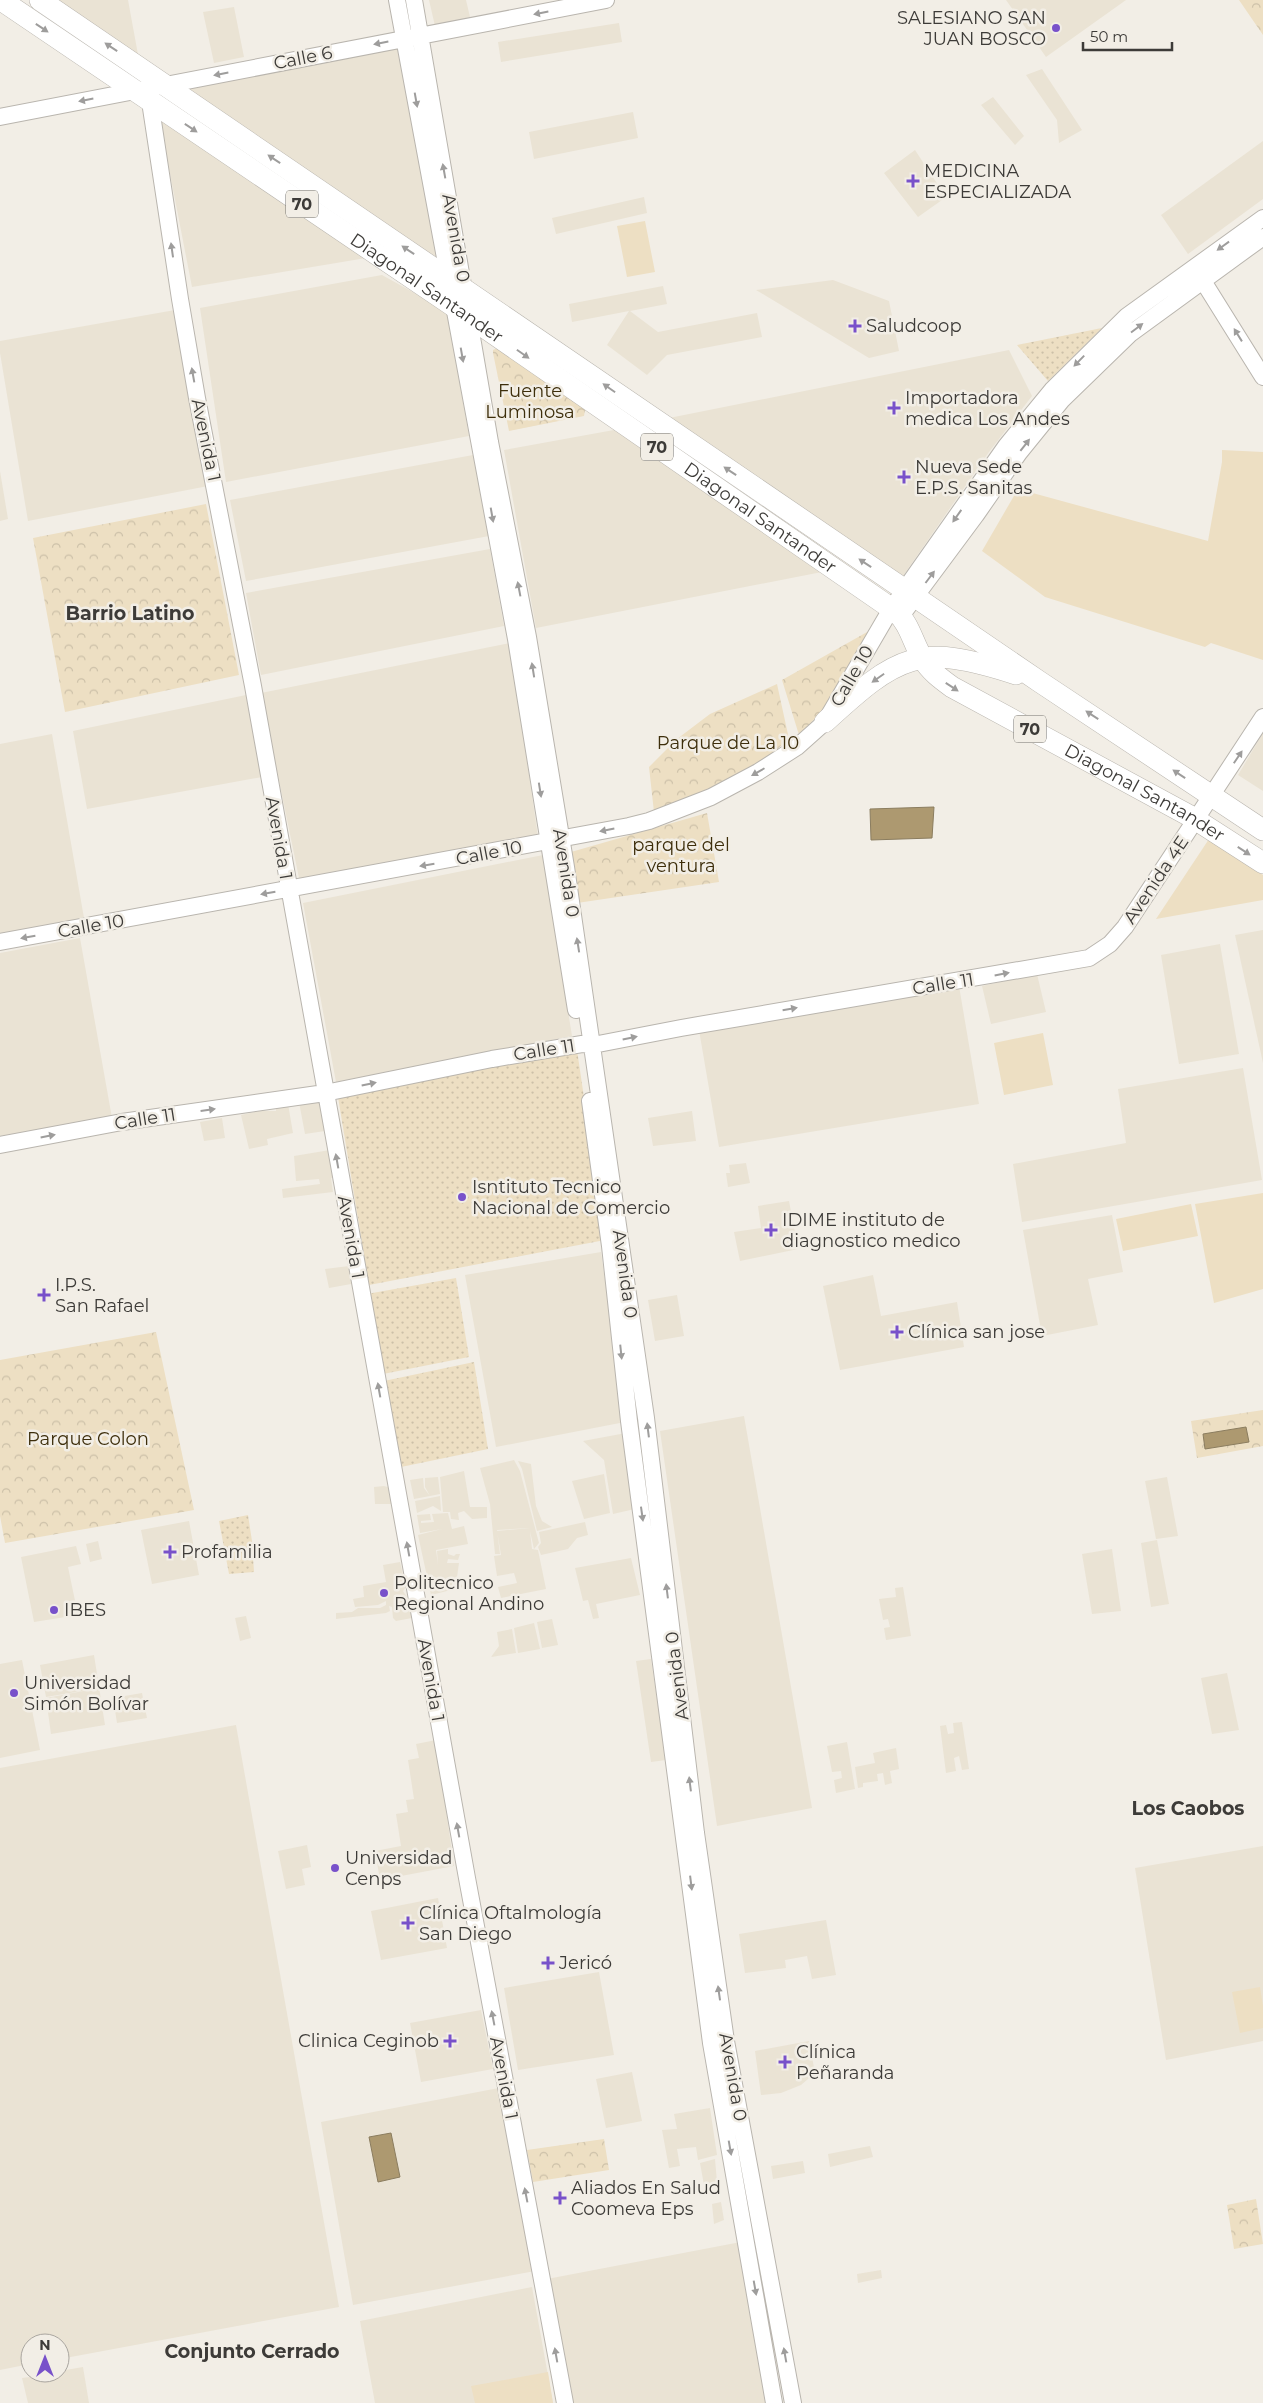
<svg xmlns="http://www.w3.org/2000/svg" width="1263" height="2403" viewBox="0 0 1263 2403" font-family="Montserrat,sans-serif">
	<style>
		.built { fill: #eae3d4 }
		.grass { fill: url(#grass-dots) }
		.park { fill: url(#park-crowns) }
		.pitch { fill: #eddfc3 }
		.water { fill: #ad9970; stroke: #8b7d5f }
		.lines { fill: none; stroke-linecap: round; stroke-linejoin: round }
		.tertiary-casing { stroke: #b9b5ae; stroke-width: 18 }
		.primary-casing { stroke: #b9b5ae; stroke-width: 22 }
		.tertiary { stroke: #fff; stroke-width: 16 }
		.primary { stroke: #fff; stroke-width: 21 }
		.oneway { fill: #9e9d9c }
		.poi-dot { fill: #7851ca; stroke: #f2eee6; stroke-width: 2 }
		.labels { text-anchor: middle; dominant-baseline: central; stroke-width: 5; stroke-linejoin: round; paint-order: stroke }
		.shield { fill: #f2eee6; stroke: #73716c; stroke-width: 1 }
		.shield-label { font-size: 16px; font-weight: bold; fill: #3d3b38 }
		.poi-label { font-size: 18px; fill: #3d3b38; stroke: #f2eee6; text-anchor: start }
		.street-label { font-size: 18px; fill: #3d3b38; stroke: #f2eee6 }
		.park-label { font-size: 18px; fill: #3d2e0b; stroke: #f2eee6 }
		.neighbourhood-label { font-size: 19px; font-weight: bold; fill: #3d3b38; stroke: #f2eee6 }
	</style>
	<defs>
		<pattern id="grass-dots" width="8" height="8" patternUnits="userSpaceOnUse" patternTransform="scale(1.25)"><rect width="8" height="8" fill="#eddfc3"/><path d="M2 2h.1M6 6h.1" fill="none" stroke="#ccc0a8" stroke-width="1.8" stroke-linecap="round"/></pattern>
		<pattern id="park-crowns" width="20" height="18" patternUnits="userSpaceOnUse" patternTransform="scale(1.25)"><rect width="20" height="18" fill="#eddfc3"/><path d="M2 6a3 3 0 1 1 6 0M12 15a3 3 0 1 1 6 0" fill="none" stroke="#ccc0a8"/></pattern>
	</defs>
	<rect width="100%" height="100%" fill="#f2eee6"/>
	<path class="built" d="M51 0H128L139 60Z
		M429 0H466L470 17 435 26Z
		M1006 0H1126L1046 57Z
		M234 7 244 57 214 63 203 12Z
		M619 23 622 42 501 62 498 42Z
		M402 48 446 273 177 87Z
		M1042 69 1082 130 1059 143 1057 120 1026 75Z
		M993 97 1024 136 1015 145 981 105Z
		M158 112 366 258 192 287Z
		M633 112 638 138 534 159 529 132Z
		M1263 141V199L1188 254 1161 215Z
		M915 150 946 197 959 188 918 217 884 173Z
		M644 197 647 213 556 234 552 218Z
		M382 275 447 311 469 436 226 482 200 308Z
		M833 280 889 301 899 351 869 358 756 290Z
		M663 286 667 304 630 311 658 332 757 313 762 337 667 355 647 375 607 345 629 311 572 322 569 304Z
		M175 310 208 486 28 521 0 353V341Z
		M1009 350 1032 396 989 452 903 576 664 419Z
		M625 428 827 571 536 628 504 450Z
		M473 455 489 536 246 581 230 500Z
		M0 471 8 519 0 521Z
		M490 549 504 626 261 675 246 593Z
		M510 643 538 837 299 878 261 693Z
		M246 695 262 777 87 809 73 731Z
		M1263 733V791L1238 775Z
		M52 734 84 918 0 935V744Z
		M543 855 572 1036 336 1082 303 903Z
		M1263 930V1063L1235 935Z
		M80 938 112 1118 0 1136V953Z
		M1220 944 1239 1054 1179 1064 1161 955Z
		M1037 974 1046 1012 991 1024 982 986Z
		M959 986 979 1104 719 1147 699 1030Z
		M1243 1068 1262 1180 1022 1222 1013 1164 1126 1143 1118 1089Z
		M320 1098 325 1131 305 1134 299 1102Z
		M288 1104 293 1133 267 1139 268 1145 249 1149 241 1115 260 1111H276V1106Z
		M692 1111 696 1141 653 1146 648 1118Z
		M222 1118 225 1138 204 1141 200 1122Z
		M330 1150 334 1177 331 1178 333 1192 283 1198 282 1189 320 1184 319 1179 296 1181 294 1156Z
		M746 1163 750 1183 728 1187 726 1173H730L729 1165Z
		M789 1201 798 1249 740 1261 734 1232 761 1228 758 1206Z
		M1112 1215 1123 1272 1088 1279 1098 1325 1042 1336 1023 1230Z
		M601 1252 625 1422 496 1447 465 1275Z
		M349 1266 351 1284 329 1288 325 1269Z
		M873 1275 881 1316 957 1302 964 1347 840 1370 823 1286Z
		M677 1295 684 1336 655 1341 648 1300Z
		M744 1416 812 1808 717 1826 660 1431Z
		M626 1433 639 1508 613 1514 604 1460 583 1441Z
		M514 1460 520 1471 539 1543 534 1549 530 1531 532 1549 538 1550 546 1589 501 1598 498 1587 517 1583 514 1573 497 1576 494 1556 501 1555 497 1531 530 1528 497 1530 500 1554H495L490 1504 480 1468Z
		M518 1461 531 1464 536 1506 542 1521 552 1527 537 1531 522 1469Z
		M464 1471 470 1507H487V1518L472 1519 464 1511 458 1513 459 1520 451 1519 450 1512H443L440 1477Z
		M604 1474 610 1513 584 1519 572 1481Z
		M438 1477 440 1494 430 1496 425 1487V1478Z
		M1167 1477 1178 1536 1156 1539 1145 1481Z
		M423 1478 424 1488 430 1496 414 1499 410 1480Z
		M384 1486 391 1488 392 1504H375L374 1487Z
		M440 1496 441 1511 433 1506 417 1513 415 1501Z
		M448 1513 452 1529 464 1526 468 1544 436 1550 438 1565 437 1551 448 1549V1554L454 1556 456 1554H460L458 1560 448 1559 447 1563H459L457 1577 463 1587 431 1595 418 1535 442 1529 420 1533 417 1515 430 1514 431 1520 421 1521V1523L434 1522 432 1514Z
		M189 1521 199 1575 152 1584 141 1530Z
		M585 1522 588 1535 577 1538 568 1549 541 1555 538 1547 541 1543 539 1532Z
		M1157 1540 1169 1604 1151 1607 1141 1543Z
		M98 1541 102 1559 90 1562 86 1544Z
		M76 1546 81 1564 68 1567 78 1615 34 1622 21 1557Z
		M1112 1549 1121 1611 1092 1614 1082 1554Z
		M631 1558 640 1595 596 1604 599 1618 593 1619 588 1600 583 1601 575 1568Z
		M400 1562 406 1587 403 1591 411 1603 412 1618 396 1621 393 1618 392 1607 389 1606 390 1611 386 1613 336 1619V1613L352 1612 358 1608H380L386 1605V1601L378 1605 355 1607 353 1599 364 1597 363 1586 386 1582 383 1565Z
		M903 1587 911 1636 886 1640 884 1628 890 1627 888 1619 883 1620 879 1599 896 1597 895 1588Z
		M246 1616 251 1638 240 1641 235 1618Z
		M552 1619 558 1645 542 1648 537 1622Z
		M534 1623 540 1649 518 1653 514 1628Z
		M512 1629 516 1653 491 1657 499 1646 497 1632Z
		M94 1655 105 1725 51 1734 46 1698 94 1689 46 1697 40 1665Z
		M651 1659 666 1760 651 1762 636 1661Z
		M22 1660 40 1750 0 1758V1664Z
		M1227 1673 1239 1730 1212 1734 1201 1678Z
		M142 1693 147 1718 117 1723 113 1698Z
		M962 1722 969 1769 962 1770 959 1756 954 1758 956 1771 946 1773 940 1726 946 1725 948 1734 954 1733 953 1723Z
		M236 1725 339 2307 60 2359V2343H30V2364L0 2370V1768Z
		M436 1740 454 1866 380 1880 375 1851 401 1846 396 1814 408 1812 406 1800 414 1799 408 1760 419 1758 416 1744Z
		M847 1742 855 1789 836 1793 834 1780 842 1778 841 1771 832 1772 827 1746Z
		M896 1748 899 1769 890 1771 892 1783 885 1785 883 1773 877 1774 878 1781 863 1783V1787L858 1788 855 1767 875 1763 873 1753Z
		M307 1845 311 1867 302 1869 305 1885 286 1889 278 1851Z
		M1263 1846V2041L1166 2060 1135 1868Z
		M438 1898 447 1948 381 1960 371 1911Z
		M826 1920 836 1975 812 1979 807 1956 785 1960 786 1968 745 1973 739 1934Z
		M599 1972 614 2055 518 2070 504 1988Z
		M481 2010 493 2069 421 2082 410 2023Z
		M809 2041 815 2073 801 2085 781 2093 761 2095 755 2051Z
		M632 2072 642 2121 606 2128 596 2079Z
		M504 2087 535 2271 353 2305 321 2122Z
		M710 2108 717 2155 698 2160 696 2147 677 2149 680 2166 669 2168 662 2130 677 2129 674 2114Z
		M870 2146 873 2157 830 2167 828 2154Z
		M715 2159 717 2182 704 2185 700 2163Z
		M803 2161 805 2173 773 2179 771 2166Z
		M721 2202 724 2220 714 2224 712 2204Z
		M746 2241 765 2403H572L547 2279Z
		M881 2270 882 2278 858 2283 857 2274Z
		M532 2287 553 2403H375L360 2321Z
		M83 2367 89 2403H28L22 2378 60 2373V2371Z"/>
	<path class="grass" d="M1102 328 1048 381 1017 345Z
		M577 1050 605 1240 369 1285 337 1091Z
		M456 1278 469 1357 383 1374 367 1294Z
		M474 1362 488 1449 401 1467 384 1381Z
		M248 1515 252 1541 254 1572 229 1574 219 1521Z"/>
	<path class="park" d="M1239 0H1263V35Z
		M497 348 581 406 585 410 584 416 509 431 493 353V350Z
		M206 504 239 675 65 712 33 538Z
		M876 627 844 688 799 735 782 680Z
		M777 684 789 739 768 757 710 792 654 812 649 767 677 739 710 714Z
		M707 813 719 882 577 903 571 852Z
		M156 1332 194 1510 5 1543 0 1516V1360Z
		M1263 1410V1446L1197 1458 1191 1421Z
		M604 2139 609 2170 533 2182 527 2150Z
		M1256 2199 1263 2244 1234 2249 1227 2205Z"/>
	<path class="pitch" d="M645 221 655 272 627 277 617 226Z
		M1222 450 1263 452V660L1211 643 1205 647 1045 597 982 551 1018 489 1208 541 1222 462Z
		M1209 839 1263 875V900L1156 919Z
		M1043 1033 1053 1085 1004 1095 994 1043Z
		M1263 1193V1289L1214 1303 1195 1204Z
		M1191 1204 1198 1236 1123 1251 1116 1219Z
		M1260 1987 1263 2006V2028L1240 2033 1232 1992Z
		M548 2372 553 2403H475L471 2386Z"/>
	<path class="water" d="M934 807 932 838 871 840 870 809Z
		M1246 1427 1249 1442 1205 1449 1203 1434Z
		M391 2133 400 2177 378 2182 369 2137Z"/>
	<g class="lines">
		<defs>
			<path id="tertiary" d="M397 0 516 639 576 1010
				M414 0 490 442 528 637 566 867 646 1418 696 1833 726 2041 793 2403
				M149 95 180 299 197 398 253 686 467 1878 565 2403
				M0 117 606 0
				M1198 273 1263 377
				M901 616 976 515 1019 453 1062 400 1130 334 1263 237
				M0 942 629 826 649 821 711 797 758 772 797 747 825 722 891 609 1006 446 1052 390 1127 316 1263 218
				M590 1101 610 1246 629 1421 711 2043 774 2403
				M0 1145 122 1122 325 1093 492 1059 582 1044 593 1045 681 1028 1089 958 1110 944 1125 927 1263 717"/>
			<g id="primary">
				<path id="s1" d="M1 0 468 316 895 611C910 623 913 644 923 659 930 671 941 679 952 687L1190 816 1263 863"/>
				<path d="M40 0 1040 682 1263 830"/>
				<path d="M825 722C898 655 918 642 1016 674"/>
			</g>
		</defs>
		<use href="#tertiary" class="tertiary-casing"/>
		<use href="#primary" class="primary-casing"/>
		<use href="#tertiary" class="tertiary"/>
		<use href="#primary" class="primary"/>
	</g>
	<defs><path id="oneway-solid" d="M-6-.8H1V-3.2L6.5 0L1 3.2V.8H-6Z" transform="scale(1.25)"/></defs>
	<g class="oneway">
		<use href="#oneway-solid" transform="translate(541 13) rotate(169)"/>
		<use href="#oneway-solid" transform="translate(42 28) rotate(34)"/>
		<use href="#oneway-solid" transform="translate(381 43) rotate(169)"/>
		<use href="#oneway-solid" transform="translate(111 47) rotate(-146)"/>
		<use href="#oneway-solid" transform="translate(221 74) rotate(169)"/>
		<use href="#oneway-solid" transform="translate(86 100) rotate(169)"/>
		<use href="#oneway-solid" transform="translate(416 100) rotate(80)"/>
		<use href="#oneway-solid" transform="translate(191 128) rotate(34)"/>
		<use href="#oneway-solid" transform="translate(274 159) rotate(-146)"/>
		<use href="#oneway-solid" transform="translate(444 171) rotate(-100)"/>
		<use href="#oneway-solid" transform="translate(1223 246) rotate(144)"/>
		<use href="#oneway-solid" transform="translate(172 250) rotate(-98)"/>
		<use href="#oneway-solid" transform="translate(408 250) rotate(-146)"/>
		<use href="#oneway-solid" transform="translate(1137 328) rotate(-37)"/>
		<use href="#oneway-solid" transform="translate(1238 335) rotate(-122)"/>
		<use href="#oneway-solid" transform="translate(523 354) rotate(35)"/>
		<use href="#oneway-solid" transform="translate(462 355) rotate(80)"/>
		<use href="#oneway-solid" transform="translate(1079 361) rotate(134)"/>
		<use href="#oneway-solid" transform="translate(193 375) rotate(-100)"/>
		<use href="#oneway-solid" transform="translate(609 388) rotate(-145)"/>
		<use href="#oneway-solid" transform="translate(1025 445) rotate(-52)"/>
		<use href="#oneway-solid" transform="translate(730 471) rotate(-146)"/>
		<use href="#oneway-solid" transform="translate(492 515) rotate(80)"/>
		<use href="#oneway-solid" transform="translate(957 516) rotate(125)"/>
		<use href="#oneway-solid" transform="translate(865 563) rotate(-146)"/>
		<use href="#oneway-solid" transform="translate(930 577) rotate(-53)"/>
		<use href="#oneway-solid" transform="translate(519 589) rotate(-101)"/>
		<use href="#oneway-solid" transform="translate(533 670) rotate(-99)"/>
		<use href="#oneway-solid" transform="translate(878 678) rotate(145)"/>
		<use href="#oneway-solid" transform="translate(952 687) rotate(33)"/>
		<use href="#oneway-solid" transform="translate(1092 715) rotate(-147)"/>
		<use href="#oneway-solid" transform="translate(1238 757) rotate(-56)"/>
		<use href="#oneway-solid" transform="translate(758 772) rotate(150)"/>
		<use href="#oneway-solid" transform="translate(1179 774) rotate(-146)"/>
		<use href="#oneway-solid" transform="translate(540 790) rotate(81)"/>
		<use href="#oneway-solid" transform="translate(607 830) rotate(169)"/>
		<use href="#oneway-solid" transform="translate(1244 851) rotate(33)"/>
		<use href="#oneway-solid" transform="translate(427 865) rotate(171)"/>
		<use href="#oneway-solid" transform="translate(268 893) rotate(170)"/>
		<use href="#oneway-solid" transform="translate(28 937) rotate(170)"/>
		<use href="#oneway-solid" transform="translate(578 945) rotate(-99)"/>
		<use href="#oneway-solid" transform="translate(1002 974) rotate(-11)"/>
		<use href="#oneway-solid" transform="translate(790 1009) rotate(-10)"/>
		<use href="#oneway-solid" transform="translate(630 1038) rotate(-12)"/>
		<use href="#oneway-solid" transform="translate(369 1084) rotate(-12)"/>
		<use href="#oneway-solid" transform="translate(208 1110) rotate(-8)"/>
		<use href="#oneway-solid" transform="translate(48 1136) rotate(-11)"/>
		<use href="#oneway-solid" transform="translate(337 1161) rotate(-100)"/>
		<use href="#oneway-solid" transform="translate(621 1352) rotate(84)"/>
		<use href="#oneway-solid" transform="translate(379 1390) rotate(-100)"/>
		<use href="#oneway-solid" transform="translate(648 1430) rotate(-97)"/>
		<use href="#oneway-solid" transform="translate(642 1514) rotate(82)"/>
		<use href="#oneway-solid" transform="translate(408 1549) rotate(-100)"/>
		<use href="#oneway-solid" transform="translate(667 1591) rotate(-97)"/>
		<use href="#oneway-solid" transform="translate(690 1784) rotate(-97)"/>
		<use href="#oneway-solid" transform="translate(458 1830) rotate(-100)"/>
		<use href="#oneway-solid" transform="translate(691 1883) rotate(83)"/>
		<use href="#oneway-solid" transform="translate(719 1993) rotate(-98)"/>
		<use href="#oneway-solid" transform="translate(493 2018) rotate(-101)"/>
		<use href="#oneway-solid" transform="translate(730 2148) rotate(80)"/>
		<use href="#oneway-solid" transform="translate(526 2195) rotate(-101)"/>
		<use href="#oneway-solid" transform="translate(755 2288) rotate(80)"/>
		<use href="#oneway-solid" transform="translate(556 2355) rotate(-100)"/>
		<use href="#oneway-solid" transform="translate(785 2355) rotate(-100)"/>
	</g>
	<g class="poi-dot">
		<circle cx="1056" cy="28" r="5"/>
		<path d="M910.5 173.5h5v5h5v5h-5v5h-5v-5h-5v-5h5z"/>
		<path d="M852.5 318.5h5v5h5v5h-5v5h-5v-5h-5v-5h5z"/>
		<path d="M891.5 400.5h5v5h5v5h-5v5h-5v-5h-5v-5h5z"/>
		<path d="M901.5 469.5h5v5h5v5h-5v5h-5v-5h-5v-5h5z"/>
		<circle cx="462" cy="1197" r="5"/>
		<path d="M768.5 1222.5h5v5h5v5h-5v5h-5v-5h-5v-5h5z"/>
		<path d="M41.5 1287.5h5v5h5v5h-5v5h-5v-5h-5v-5h5z"/>
		<path d="M894.5 1324.5h5v5h5v5h-5v5h-5v-5h-5v-5h5z"/>
		<path d="M167.5 1544.5h5v5h5v5h-5v5h-5v-5h-5v-5h5z"/>
		<circle cx="384" cy="1593" r="5"/>
		<circle cx="54" cy="1610" r="5"/>
		<circle cx="14" cy="1693" r="5"/>
		<circle cx="335" cy="1868" r="5"/>
		<path d="M405.5 1915.5h5v5h5v5h-5v5h-5v-5h-5v-5h5z"/>
		<path d="M545.5 1955.5h5v5h5v5h-5v5h-5v-5h-5v-5h5z"/>
		<path d="M447.5 2033.5h5v5h5v5h-5v5h-5v-5h-5v-5h5z"/>
		<path d="M782.5 2054.5h5v5h5v5h-5v5h-5v-5h-5v-5h5z"/>
		<path d="M557.5 2190.5h5v5h5v5h-5v5h-5v-5h-5v-5h5z"/>
	</g>
	<g class="labels">
		<g class="shield">
			<rect x="286" y="190.5" width="32" height="27" rx="4"/>
			<rect x="641" y="433.5" width="32" height="27" rx="4"/>
			<rect x="1014" y="715.5" width="32" height="27" rx="4"/>
		</g>
		<g class="shield-label">
			<text x="302" y="204">70</text>
			<text x="657" y="447">70</text>
			<text x="1030" y="729">70</text>
		</g>
		<g class="poi-label">
			<text x="1046" y="18" text-anchor="end">SALESIANO SAN<tspan x="1046" dy="21">JUAN BOSCO</tspan></text>
			<text x="924" y="171">MEDICINA<tspan x="924" dy="21">ESPECIALIZADA</tspan></text>
			<text x="866" y="326">Saludcoop</text>
			<text x="905" y="398">Importadora<tspan x="905" dy="21">medica Los Andes</tspan></text>
			<text x="915" y="467">Nueva Sede<tspan x="915" dy="21">E.P.S. Sanitas</tspan></text>
			<text x="472" y="1187">Isntituto Tecnico<tspan x="472" dy="21">Nacional de Comercio</tspan></text>
			<text x="782" y="1220">IDIME instituto de<tspan x="782" dy="21">diagnostico medico</tspan></text>
			<text x="55" y="1285">I.P.S.<tspan x="55" dy="21">San Rafael</tspan></text>
			<text x="908" y="1332">Clínica san jose</text>
			<text x="181" y="1552">Profamilia</text>
			<text x="394" y="1583">Politecnico<tspan x="394" dy="21">Regional Andino</tspan></text>
			<text x="64" y="1610">IBES</text>
			<text x="24" y="1683">Universidad<tspan x="24" dy="21">Simón Bolívar</tspan></text>
			<text x="345" y="1858">Universidad<tspan x="345" dy="21">Cenps</tspan></text>
			<text x="419" y="1913">Clínica Oftalmología<tspan x="419" dy="21">San Diego</tspan></text>
			<text x="559" y="1963">Jericó</text>
			<text x="439" y="2041" text-anchor="end">Clinica Ceginob</text>
			<text x="796" y="2052">Clínica<tspan x="796" dy="21">Peñaranda</tspan></text>
			<text x="571" y="2188">Aliados En Salud<tspan x="571" dy="21">Coomeva Eps</tspan></text>
		</g>
		<g class="street-label">
			<text transform="translate(303 58) rotate(-11)">Calle 6</text>
			<text transform="translate(456 238) rotate(80)">Avenida 0</text>
			<text stroke="none"><textPath href="#s1" startOffset="514">Diagonal Santander</textPath></text>
			<text transform="translate(206 440) rotate(78)">Avenida 1</text>
			<text stroke="none"><textPath href="#s1" startOffset="919">Diagonal Santander</textPath></text>
			<text transform="translate(852 676) rotate(-60)">Calle 10</text>
			<text stroke="none"><textPath href="#s1" startOffset="1399">Diagonal Santander</textPath></text>
			<text transform="translate(279 838) rotate(80)">Avenida 1</text>
			<text transform="translate(489 853) rotate(-11)">Calle 10</text>
			<text transform="translate(566 873) rotate(81)">Avenida 0</text>
			<text transform="translate(1156 880) rotate(-56)">Avenida 4E</text>
			<text transform="translate(91 926) rotate(-10)">Calle 10</text>
			<text transform="translate(943 984) rotate(-9)">Calle 11</text>
			<text transform="translate(544 1050) rotate(-9)">Calle 11</text>
			<text transform="translate(145 1119) rotate(-9)">Calle 11</text>
			<text transform="translate(351 1237) rotate(80)">Avenida 1</text>
			<text transform="translate(625 1274) rotate(82)">Avenida 0</text>
			<text transform="translate(677 1676) rotate(-97)">Avenida 0</text>
			<text transform="translate(431 1680) rotate(80)">Avenida 1</text>
			<text transform="translate(733 2077) rotate(80)">Avenida 0</text>
			<text transform="translate(504 2078) rotate(79)">Avenida 1</text>
		</g>
		<g class="park-label">
			<text x="530" y="391">Fuente<tspan x="530" dy="21">Luminosa</tspan></text>
			<text x="728" y="743">Parque de La 10</text>
			<text x="681" y="845">parque del<tspan x="681" dy="21">ventura</tspan></text>
			<text x="88" y="1439">Parque Colon</text>
		</g>
		<g class="neighbourhood-label">
			<text x="130" y="613">Barrio Latino</text>
			<text x="1188" y="1808">Los Caobos</text>
			<text x="252" y="2351">Conjunto Cerrado</text>
		</g>
	</g>
	<g transform="translate(45 2358)"><circle r="24" fill="#f2eee6" stroke="#aaa6a0"/>
	<path d="M0-4L9 19L0 12L-9 19Z" fill="#7851ca"/>
	<text y="-8" font-size="14" font-weight="bold" text-anchor="middle" fill="#3d3b38">N</text>
	</g>
	<path d="M1083 42v8h89v-8" fill="none" stroke="#3d3b38" stroke-width="2.5"/>
	<text x="1090" y="42" font-size="15" fill="#3d3b38" stroke="#f2eee6" stroke-width="4" paint-order="stroke">50 m</text>
</svg>
